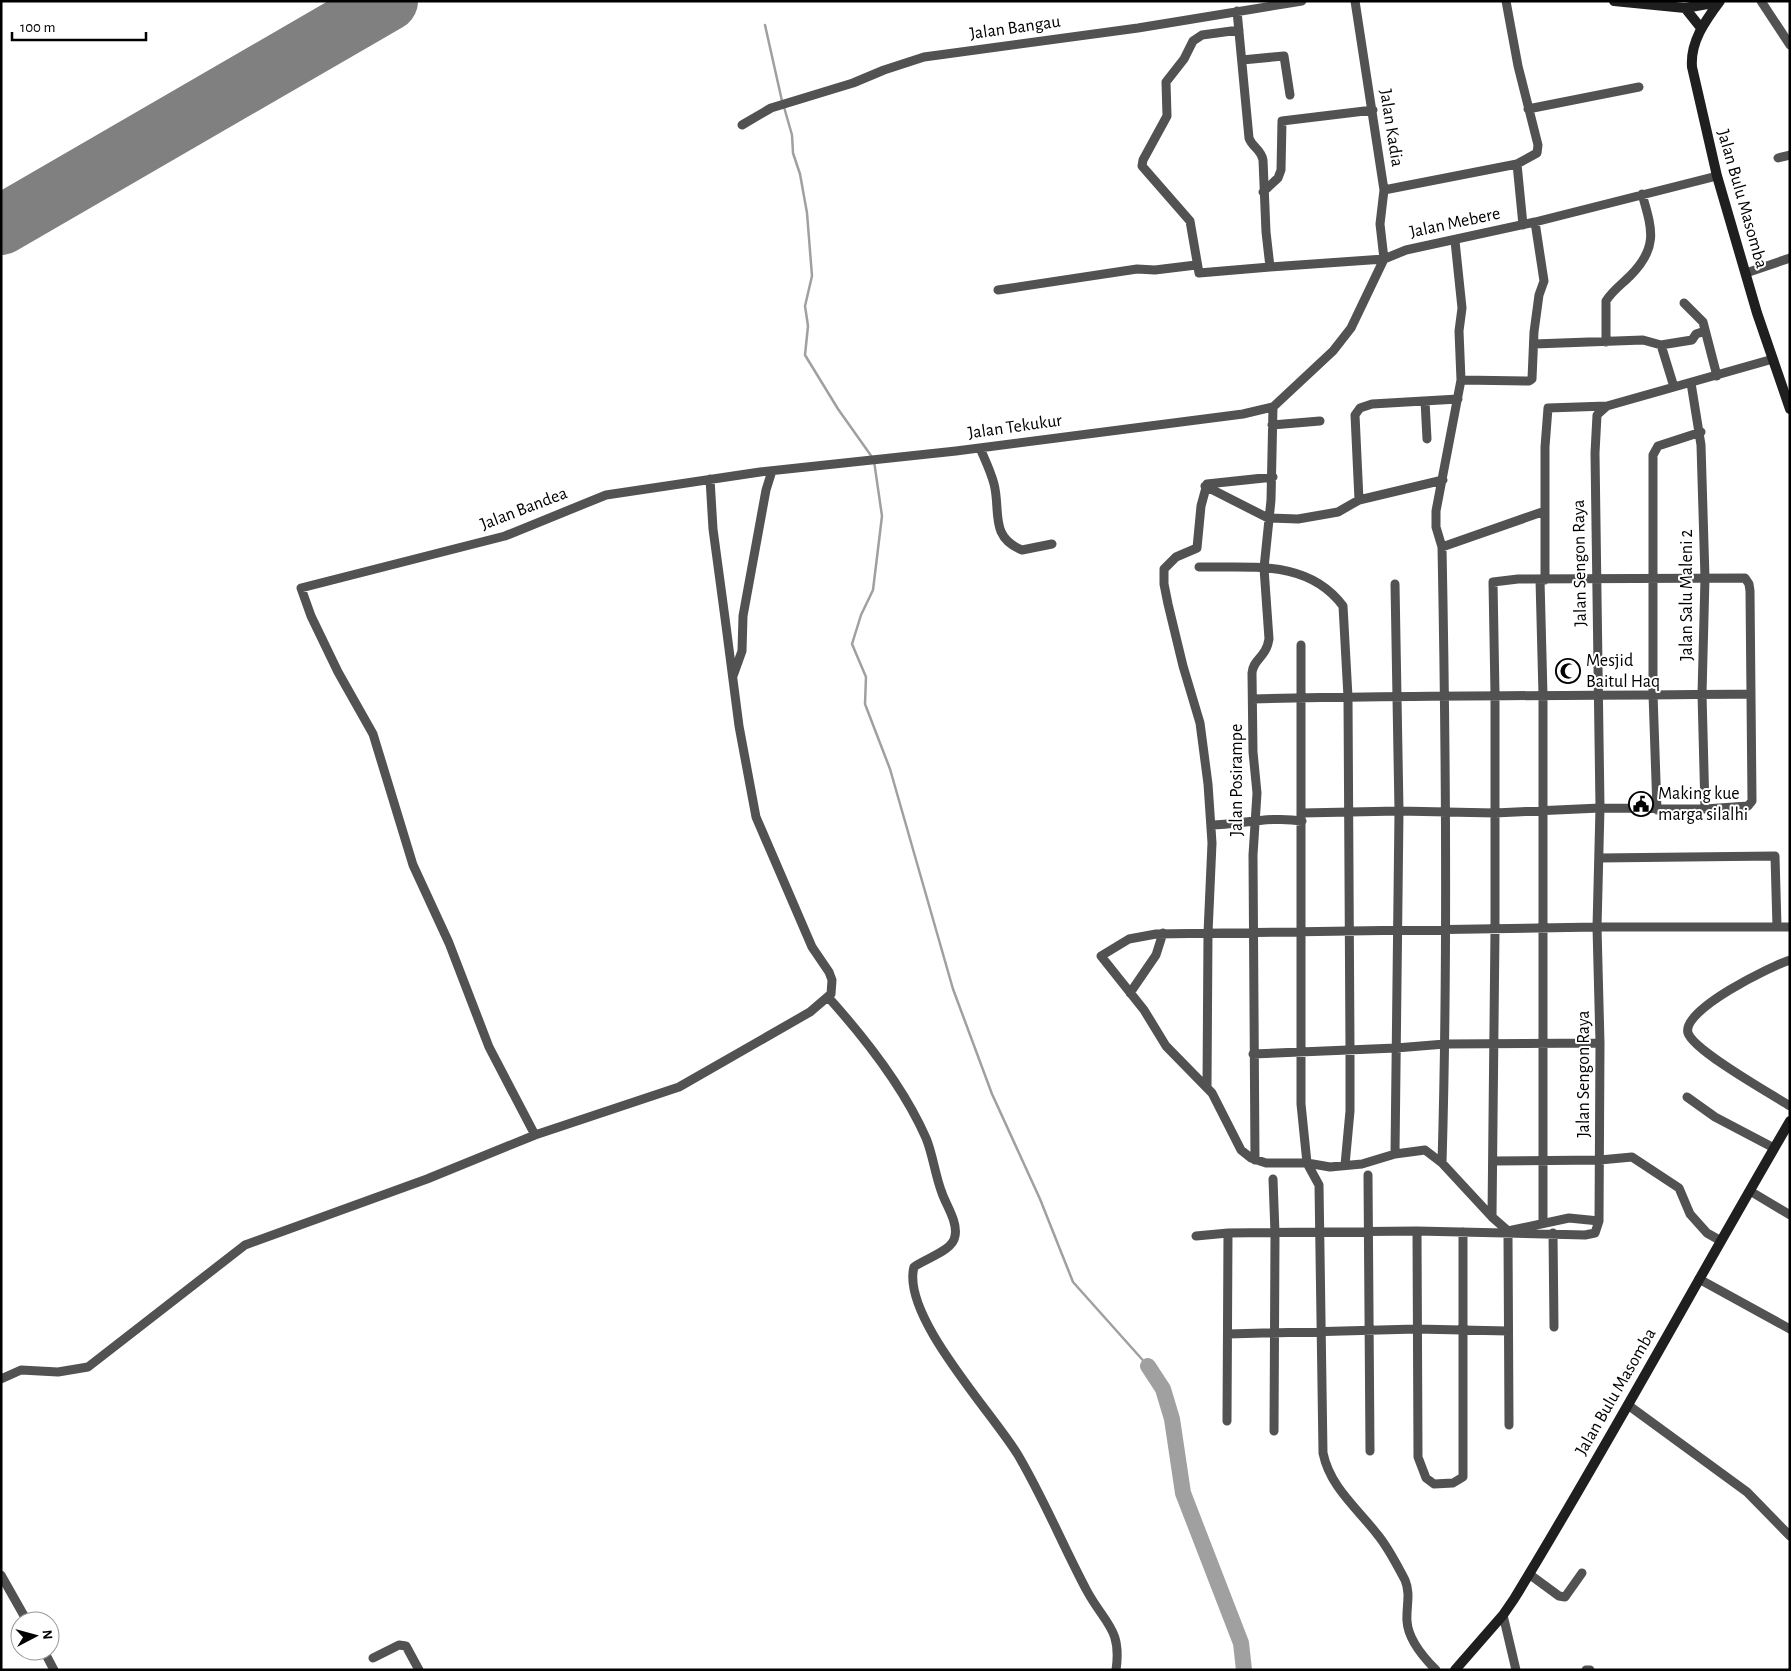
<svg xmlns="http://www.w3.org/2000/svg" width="1791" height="1671" viewBox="0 0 1791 1671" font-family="'Alegreya Sans',sans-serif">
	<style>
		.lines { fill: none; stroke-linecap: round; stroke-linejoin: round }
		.stream { stroke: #a0a0a0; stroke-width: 2.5 }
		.river { stroke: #a0a0a0; stroke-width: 16 }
		.runway { stroke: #808080; stroke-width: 60 }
		.street { stroke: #525252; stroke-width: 9 }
		.secondary { stroke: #1f1f1f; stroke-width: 10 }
		.labels { text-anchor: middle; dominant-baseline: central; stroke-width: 4; stroke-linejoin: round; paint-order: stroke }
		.street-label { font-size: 18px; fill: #000; stroke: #fff }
		.poi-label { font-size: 18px; fill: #000; stroke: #fff; text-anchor: start }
	</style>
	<rect width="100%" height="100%" fill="#fff"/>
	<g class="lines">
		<path class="stream" d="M765 25 782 101
			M784 107 792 135 793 153 800 174 807 213 812 276 805 306 808 326 805 355 838 409 872 457
			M874 461 882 516 873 590 861 615 852 644 866 677 865 704 890 769 953 989 992 1094 1040 1199 1073 1282 1148 1366"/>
		<path class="river" d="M1148 1366 1163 1389 1172 1419 1183 1493 1241 1643 1244 1670"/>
		<path class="runway" d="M1 225 388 1"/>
		<path class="street" d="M1761 1 1790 45
			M1237 11 1249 138C1252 147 1261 149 1263 160L1266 232 1270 267 1384 259 1380 224 1384 190 1355 1
			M1239 30 1202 35 1193 41 1184 59 1166 82 1167 116 1143 160 1142 166 1190 221 1199 273 1270 267
			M1242 60 1284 56 1290 95
			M1528 109 1639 87
			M742 125 771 108 853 83 884 70 924 57 1138 28 1302 1
			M1778 158 1790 155
			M1517 164 1523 225
			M1384 190 1517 164 1537 153 1538 145 1518 66 1506 1
			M1263 192 1278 178 1281 170 1282 121 1373 110
			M1746 273 1790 258
			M998 290 1137 269 1155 270 1196 265
			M1684 303 1703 322 1717 376
			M1606 342V301C1612 291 1622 284 1630 276 1659 247 1652 229 1642 194
			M1534 344 1643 340 1661 345 1692 340 1696 334 1705 331
			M1661 345 1674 387
			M1461 380 1529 381 1532 379 1534 332 1539 295 1544 281 1535 222
			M1691 383 1701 445 1705 578 1702 694 1705 809
			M1425 401 1427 439
			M1273 407 1333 351 1351 328 1384 259 1406 250 1535 222 1717 176
			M1272 425 1320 421
			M980 448C985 460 991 472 994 484 1001 510 989 537 1022 550L1052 544
			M1205 486 1268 518 1298 519 1338 512 1359 500 1443 480
			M1359 500 1355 415 1360 408 1372 404 1458 399
			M1442 547 1545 511
			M1199 567C1251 568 1308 559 1343 606L1348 697 1350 1050V1111L1345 1165
			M1540 580 1543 695V1222
			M1545 580V447L1548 408 1607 406
			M1395 584 1399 811 1395 1154
			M1301 645V1104L1307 1163 1319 1185 1323 1453C1330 1487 1357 1508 1377 1534 1388 1547 1397 1565 1405 1580 1411 1594 1406 1607 1407 1621 1408 1639 1424 1658 1436 1670
			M733 676 742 651 743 616 766 490 772 471
			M1253 699C1419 695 1584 696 1750 694
			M1657 810 1653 694V455L1658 446 1701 432
			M1302 813 1399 811 1495 813 1600 808 1705 809 1748 806 1752 801 1750 591 1749 584 1745 578 1518 579 1493 582 1495 694V930L1492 1217
			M1211 825C1242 824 1272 816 1302 821
			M1599 858 1775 856 1777 927
			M1790 960C1771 966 1681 1010 1688 1033 1694 1051 1771 1094 1790 1106
			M1130 993 1156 955 1163 933
			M828 997C864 1037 904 1088 926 1138 933 1155 935 1175 942 1193 946 1205 958 1222 955 1236 953 1251 926 1258 914 1267 901 1316 992 1412 1018 1455 1044 1499 1063 1546 1087 1591 1105 1624 1122 1629 1116 1670
			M1253 1054 1396 1048 1445 1044 1600 1043
			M1207 1087 1208 933 1212 843 1208 784 1200 723 1183 666 1168 604 1164 584V569L1176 557 1197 548 1201 506 1207 484 1273 477
			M1687 1097 1715 1117 1774 1148
			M535 1135 489 1047 449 943 413 865 373 734 338 672 311 616 301 588 505 536 606 495 760 472 956 451 1243 414 1273 407
			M1255 1160 1253 855 1257 793 1253 752 1252 673C1253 659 1266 658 1269 639L1264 568 1271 500 1273 407
			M1494 1161 1600 1160 1632 1157 1679 1188 1690 1214 1707 1233 1721 1241
			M1442 1163C1448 958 1446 752 1442 547L1436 527V511L1461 380 1459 331 1462 308 1455 241
			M1368 1175 1370 1451
			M1273 1179 1275 1233 1274 1431
			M1750 1191 1790 1215
			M1599 1221 1569 1218 1508 1231 1492 1217 1442 1163 1425 1150 1395 1154 1362 1164 1330 1167 1307 1163H1266L1251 1158 1241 1150 1212 1093 1166 1046 1144 1010 1101 956 1129 939 1156 934 1597 927H1790
			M1417 1231 1418 1457 1426 1478 1434 1484 1453 1483 1463 1477V1232
			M1553 1233 1554 1327
			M1508 1235 1509 1425
			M1196 1236 1228 1233 1417 1231 1585 1235 1595 1233 1599 1221 1600 1043 1597 927 1600 808 1595 453 1597 415 1607 406 1773 359
			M1699 1279 1790 1329
			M1228 1334 1416 1329 1508 1331
			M1 1379 21 1370 58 1372 88 1367 245 1245 427 1179 535 1135 679 1087 810 1012 831 994 832 980 829 972 812 947 756 817 739 726 725 618 713 529 710 479
			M1628 1405 1747 1492 1790 1536
			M1227 1421 1228 1233
			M1529 1574 1559 1596 1565 1597 1582 1573
			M1 1575 27 1621
			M1503 1615 1516 1670
			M44 1651 54 1670
			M373 1658 399 1645 406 1646 419 1670
			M1586 1670H1590"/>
		<path class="secondary" d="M1614 1 1685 8 1719 2
			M1720 1C1705 21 1690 42 1692 67L1717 176 1757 313 1790 409
			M1685 8 1701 28
			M1455 1670 1503 1615 1514 1599C1610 1442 1697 1280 1790 1121"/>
	</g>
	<defs>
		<symbol id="mosque-ring" viewBox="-11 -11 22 22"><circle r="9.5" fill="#fff" stroke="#000" stroke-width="1.5"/><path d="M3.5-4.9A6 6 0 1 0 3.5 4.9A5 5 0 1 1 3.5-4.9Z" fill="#000"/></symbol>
		<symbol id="civic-ring" viewBox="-11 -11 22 22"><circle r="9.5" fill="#fff" stroke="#000" stroke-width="1.5"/><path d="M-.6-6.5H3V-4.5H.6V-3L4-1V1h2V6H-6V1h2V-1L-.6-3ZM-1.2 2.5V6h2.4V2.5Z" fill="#000"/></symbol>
	</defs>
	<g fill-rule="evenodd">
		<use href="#mosque-ring" x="1554" y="657" width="28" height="28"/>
		<use href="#civic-ring" x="1627" y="790" width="28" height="28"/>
	</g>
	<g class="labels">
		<g class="street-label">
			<text transform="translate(1015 28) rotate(-8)">Jalan Bangau</text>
			<text transform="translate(1391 128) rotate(81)">Jalan Kadia</text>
			<text transform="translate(1742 199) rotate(74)">Jalan Bulu Masomba</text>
			<text transform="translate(1455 223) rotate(-12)">Jalan Mebere</text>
			<text transform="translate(1015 427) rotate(-8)">Jalan Tekukur</text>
			<text transform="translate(524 509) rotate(-21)">Jalan Bandea</text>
			<text transform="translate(1580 563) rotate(-91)">Jalan Sengon Raya</text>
			<text transform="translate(1687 595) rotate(-90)">Jalan Salu Maleni 2</text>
			<text transform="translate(1237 780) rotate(-90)">Jalan Posirampe</text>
			<text transform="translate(1584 1074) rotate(-90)">Jalan Sengon Raya</text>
			<text transform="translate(1616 1392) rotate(-60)">Jalan Bulu Masomba</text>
		</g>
		<g class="poi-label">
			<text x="1586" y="661">Mesjid<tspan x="1586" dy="21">Baitul Haq</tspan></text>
			<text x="1658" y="794">Making kue<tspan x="1658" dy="21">marga silalhi</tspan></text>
		</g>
	</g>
	<rect width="1791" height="1671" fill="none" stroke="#000000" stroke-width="5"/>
	<g transform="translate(35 1636) rotate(84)"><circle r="24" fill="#ffffff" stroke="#999999"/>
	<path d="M0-4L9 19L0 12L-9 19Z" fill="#000000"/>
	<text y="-8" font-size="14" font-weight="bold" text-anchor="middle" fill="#000000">N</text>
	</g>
	<path d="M12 32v8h134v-8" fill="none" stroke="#000000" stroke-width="2.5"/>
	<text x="20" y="32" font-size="15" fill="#000000" stroke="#ffffff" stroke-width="4" paint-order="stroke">100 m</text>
</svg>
